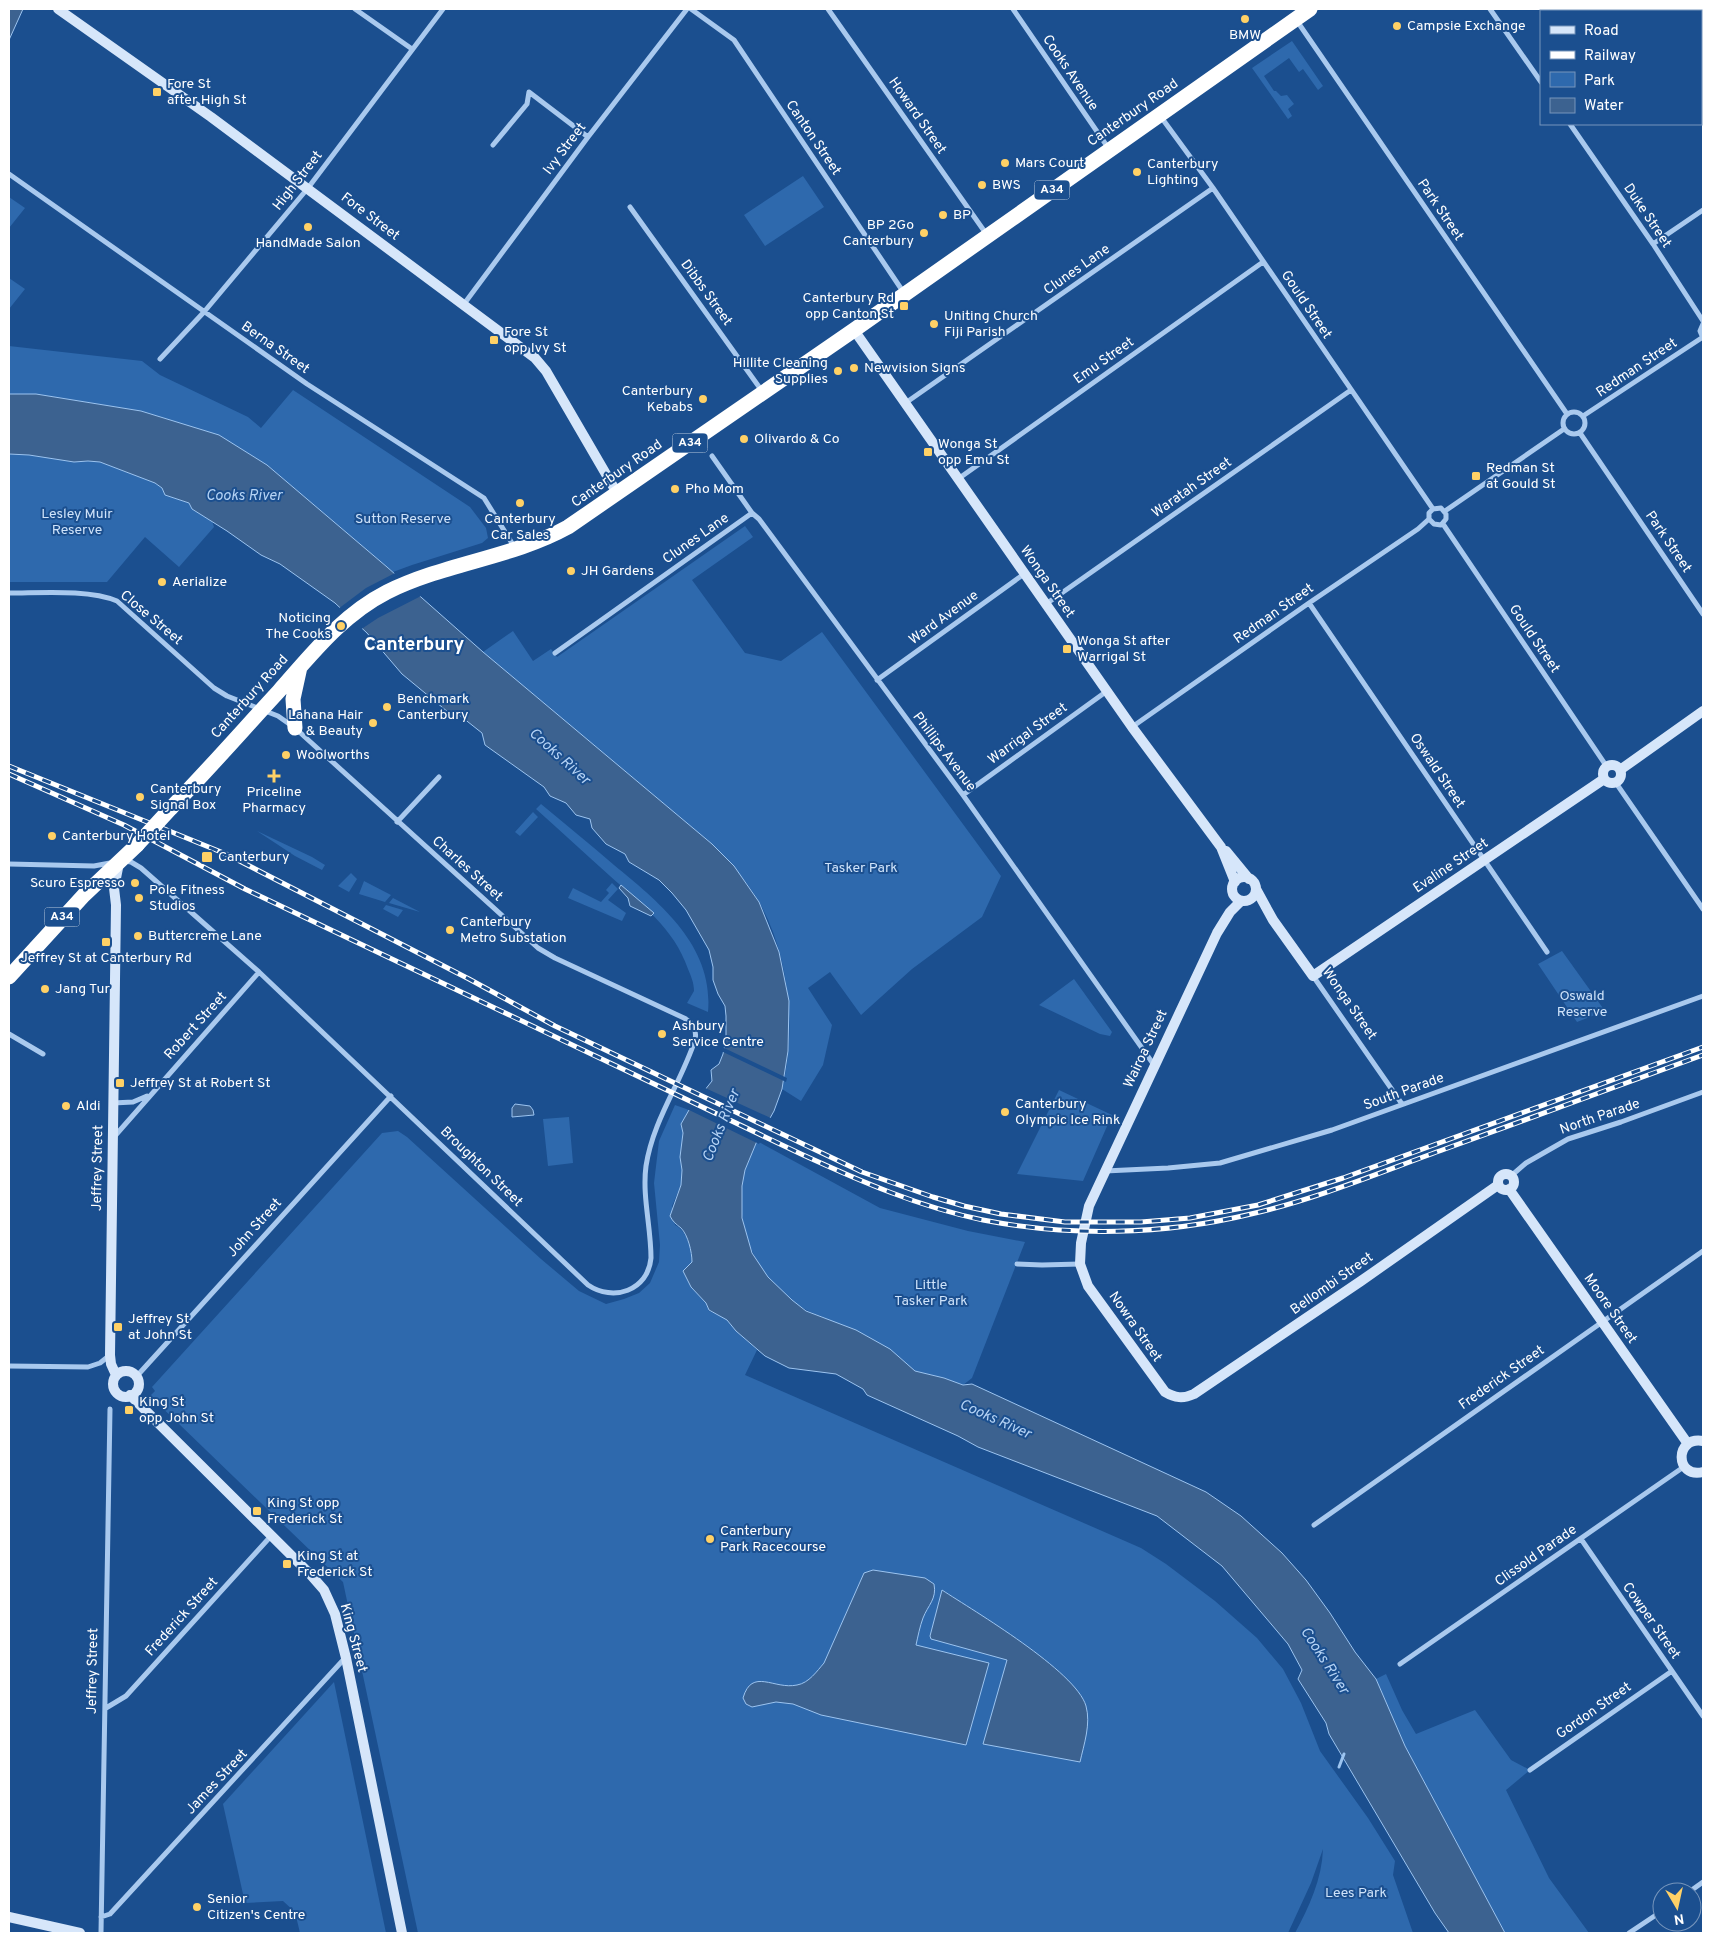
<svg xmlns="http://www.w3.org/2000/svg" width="1712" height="1942" viewBox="0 0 1712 1942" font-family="Overpass,sans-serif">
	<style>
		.green { fill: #2e69ad }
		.water { fill: #3c6290; stroke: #9cc4f0 }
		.pier { fill: #1b4f8f }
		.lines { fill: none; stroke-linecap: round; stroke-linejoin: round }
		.stream { stroke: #9cc4f0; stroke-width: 3 }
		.street { stroke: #a9c9ee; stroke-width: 5 }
		.secondary { stroke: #d6e6fa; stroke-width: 10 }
		.highway { stroke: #fff; stroke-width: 15 }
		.rail-casing { stroke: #fff; stroke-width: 5 }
		.rail { stroke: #1b4f8f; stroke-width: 3; stroke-dasharray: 9; stroke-linecap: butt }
		.highway-bridge { stroke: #fff; stroke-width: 15 }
		.poi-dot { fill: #ffd166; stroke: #1b4f8f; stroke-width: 2 }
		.labels { text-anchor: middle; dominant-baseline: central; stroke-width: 4; stroke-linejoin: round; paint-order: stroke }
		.shield { fill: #1b4f8f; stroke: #bbcadd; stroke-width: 1 }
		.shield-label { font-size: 12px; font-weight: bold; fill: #fff }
		.poi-label { font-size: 14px; fill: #fff; stroke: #1b4f8f; text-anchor: start }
		.street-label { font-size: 14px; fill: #fff; stroke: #1b4f8f }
		.park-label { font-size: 14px; fill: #cfe3fa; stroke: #1b4f8f }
		.water-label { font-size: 15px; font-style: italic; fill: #b5d3f5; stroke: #1b4f8f }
		.district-label { font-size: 19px; font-weight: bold; fill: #fff; stroke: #1b4f8f }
	</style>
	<rect width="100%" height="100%" fill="#1b4f8f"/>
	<path class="green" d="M1292 41 1323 86 1318 90 1303 69 1299 72 1289 58 1264 76 1274 91H1276L1281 96 1287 95 1294 104 1288 109 1292 116 1288 119 1252 68Z
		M803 176 824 207 765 246 744 215Z
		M9 197 25 208 9 228Z
		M9 278 25 289 9 309Z
		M9 346 142 361 160 375 248 417 261 428 293 390 470 507 486 528 488 538 482 543 412 565 393 572 267 465 218 435 141 411 36 394H9Z
		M9 454 29 455 74 462 88 461 100 462 155 483 162 488 166 495 189 503 192 509 212 521 214 527 179 567 145 537 107 582H9Z
		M745 526 753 537 692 580 745 653 781 661 822 632 1001 876 982 917 912 969 861 1015 830 972 808 988 832 1025 823 1065 801 1101 782 1089C797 1029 789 953 758 900 745 879 729 861 712 844L483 652 513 631 533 661 551 649 557 657Z
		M541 804C565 824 590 844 614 865 660 903 714 946 708 1012L687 1003 694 991C694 983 691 976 688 969 674 928 641 904 610 876 585 854 561 831 536 809Z
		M533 812 538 817 520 836 515 832Z
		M257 831 312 857 325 865 322 870 295 856Z
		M351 873 357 879 349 892 338 886Z
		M364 881 391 895 385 902 359 894Z
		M612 883 618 889 608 900 626 913 622 921 568 898 573 888 601 902 609 893 606 890Z
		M393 898 420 912 389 903Z
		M386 905 403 910 398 917 383 909Z
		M1562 951 1605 1011 1577 1022 1538 964Z
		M1074 979 1112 1032 1110 1036 1100 1034 1039 1005Z
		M1059 1090 1112 1115 1083 1181 1017 1174Z
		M675 1105 689 1110 681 1124 683 1133 680 1157 682 1170 681 1185 672 1206 675 1225C687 1231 692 1249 692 1262L683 1271 691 1287 706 1303 709 1311 727 1319 736 1331 757 1350 745 1375 1141 1548 1166 1564 1215 1601 1257 1638 1283 1669 1301 1703 1320 1751 1368 1818 1395 1861 1393 1875 1413 1933H1295C1309 1907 1322 1879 1323 1849L1311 1883 1288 1933H418L343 1582 150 1396 155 1391 152 1387 382 1133 398 1131 407 1137 541 1259 579 1291 606 1304 624 1299 639 1293 650 1283 659 1262 660 1245 654 1183 659 1141Z
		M569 1117 573 1163 548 1166 543 1119Z
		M757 1141 880 1208 968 1231 1025 1242 972 1378 963 1385 944 1378 915 1371 823 1317C769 1299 735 1241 742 1185 744 1169 751 1155 757 1141Z
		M1386 1674 1402 1710 1416 1734 1475 1710 1511 1760 1530 1770 1506 1790 1549 1878 1589 1933H1505L1405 1746 1376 1679Z
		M334 1682 386 1933H300L295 1912 283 1901 245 1903 223 1804Z"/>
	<path class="water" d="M9 9H23L9 40Z
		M9 394H36L141 411 219 435 267 465 387 567 483 652 712 844 734 866 759 902 779 952 789 1001 788 1051 782 1089 774 1111 757 1141 745 1170 742 1186V1218L752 1253 768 1277 792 1300 806 1311 856 1330 890 1349 915 1371 944 1378 963 1385 972 1384 1206 1492 1241 1516 1282 1553 1306 1580 1330 1613 1355 1652 1376 1679 1405 1746 1505 1933H1449L1435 1913 1329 1734 1326 1723 1298 1679 1302 1670 1288 1644 1222 1566 1157 1516 978 1447 958 1436 867 1395 863 1389 836 1374 789 1368 765 1356 736 1331 727 1320 709 1310 706 1303 691 1287 683 1271 692 1262C692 1252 688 1235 681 1228 676 1224 673 1222 670 1216L681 1185 682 1170 680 1157 683 1133 681 1124 689 1110 712 1081 711 1070 719 1064 723 1054 726 1039V1016L725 1006 718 994 713 980V967L709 950 686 910 672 893 659 880 629 862 625 854 606 844 592 828 590 819 576 815 566 803 550 796 544 787 485 745 482 733 458 714 448 712 402 674 367 633 335 603 280 564 261 555 227 531 192 509 189 503 165 495 162 488 155 483 100 462 88 461 74 462 29 455 9 454Z
		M621 885 654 913 651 916 630 906 628 898 619 888Z
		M515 1104 530 1106 533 1110 534 1115 512 1117V1108Z
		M873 1570 925 1578 934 1584C937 1599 928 1605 923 1618 920 1626 918 1636 916 1645L989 1663 966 1745 821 1715 793 1704 776 1702 752 1707 746 1704 743 1698C752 1667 774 1690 797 1685 809 1683 817 1671 824 1663L864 1573Z
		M942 1590C974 1611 1076 1671 1086 1706 1091 1724 1084 1744 1080 1762L983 1744 1007 1660 931 1639 930 1636Z"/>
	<path class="pier" d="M397 572 423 595 378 618 360 630 338 609 366 588Z
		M722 1047 787 1078 786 1082 721 1051Z
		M703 1087 773 1119 759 1144 687 1109Z"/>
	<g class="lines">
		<path class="stream" d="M1339 1767 1344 1754"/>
		<path class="street" d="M355 9 412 49
			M691 9 734 40 904 293
			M828 9 987 235
			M1013 9 1109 149
			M1490 9 1541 82
			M1297 21 1567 414
			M1161 117 1213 188 1433 509
			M1570 124 1653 244 1703 321
			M493 145 527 104 529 92 588 137
			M9 174 307 384 484 498 515 548
			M630 207 762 391
			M1653 244 1703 210
			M464 304 588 137 687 9
			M1703 324 1700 331 1703 338
			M160 359 204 312 308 188 443 9
			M904 404 1213 188
			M1563 423a11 11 0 1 1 22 0a11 11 0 1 1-22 0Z
			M1583 416 1703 337
			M1580 433 1703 614
			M712 456 752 513 759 519 963 795 1154 1065
			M958 479 1263 262
			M1445 511 1564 429
			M1443 524 1607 767
			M9 593C40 593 89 589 117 601L214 688 227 696 278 716 295 728 538 948 555 958 684 1018C694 1023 697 1030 695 1040 681 1083 653 1120 646 1166 642 1196 651 1227 651 1258 648 1291 613 1302 588 1285L259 972 141 868 131 862 124 861
			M1309 603 1547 952
			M1046 604 1351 390
			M555 653 752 513
			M877 680 1024 574
			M1132 727 1309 603 1418 529 1429 519V513L1433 509 1441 508 1446 514V519L1441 525 1434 524 1429 519
			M1616 783 1703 909
			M963 795 1107 691
			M397 822 439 777
			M9 864 94 866 110 863
			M1313 976 1402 1104
			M9 1034 43 1054
			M113 1103 133 1102 147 1096
			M114 1137 259 972
			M1105 1171 1168 1168 1220 1163 1332 1130 1703 996
			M1511 1176 1526 1163 1568 1139 1621 1122 1703 1092
			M1017 1264 1042 1265 1080 1264
			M9 1366 88 1367 100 1363 110 1355
			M136 1377 391 1096
			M1314 1525 1703 1251
			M1581 1539 1703 1716
			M1400 1664 1685 1466
			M106 1708 126 1696 271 1536
			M1530 1770 1672 1671
			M1689 1892 1703 1882
			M101 1917 110 1914 345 1658
			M101 1933 110 1409
			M1629 1933 1662 1911"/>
		<path class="secondary" d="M58 9 211 117 535 358 546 371 617 493
			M854 330 1132 727 1221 847 1235 882
			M1603 774a9 9 0 1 1 18 0a9 9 0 1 1-18 0Z
			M1620 770 1703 711
			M1226 851 1249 879
			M1232 889a12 12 0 1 1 24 0a12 12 0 1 1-24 0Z
			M1256 889 1273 920 1313 976 1604 779
			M1241 901 1230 912 1217 933 1089 1206 1081 1243 1080 1264 1088 1286 1165 1392C1175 1398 1183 1399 1194 1394L1361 1281 1498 1185
			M1498 1182a8 8 0 1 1 16 0a8 8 0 1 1-16 0Z
			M1509 1189 1688 1444
			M113 1384a13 13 0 1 1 26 0a13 13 0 1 1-26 0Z
			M116 1375 111 1364 110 1355 116 905 114 888 119 863
			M130 1395 310 1574 324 1590 335 1614 346 1658 402 1933
			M1703 1441C1674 1436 1675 1479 1703 1472
			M9 1917 80 1933"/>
		<path class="highway" d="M295 728 293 699 300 667
			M171 808C208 770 243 730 279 691 312 654 342 615 387 592 445 563 512 558 568 527L854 330 1310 9
			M9 977 84 895 137 845"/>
		<defs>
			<path id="rail" d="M9 766 226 854 469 979 555 1026 862 1172 933 1197 964 1206 1001 1214 1065 1222H1141L1190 1218 1258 1205 1343 1178 1703 1047
				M9 774 124 825 245 889 801 1154C860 1181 919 1207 983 1220 1071 1237 1164 1235 1251 1214 1317 1199 1381 1172 1445 1149 1531 1118 1617 1086 1703 1055"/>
		</defs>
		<use href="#rail" class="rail-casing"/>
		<use href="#rail" class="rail"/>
		<path class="highway-bridge" d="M137 845 171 808"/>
	</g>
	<g class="poi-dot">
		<circle cx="1245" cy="19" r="5"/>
		<circle cx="1397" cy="26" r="5"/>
		<rect x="152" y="87" width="10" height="10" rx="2.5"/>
		<circle cx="1005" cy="163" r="5"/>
		<circle cx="1137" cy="172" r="5"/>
		<circle cx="982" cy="185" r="5"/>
		<circle cx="943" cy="215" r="5"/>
		<circle cx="308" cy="227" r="5"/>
		<circle cx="924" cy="233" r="5"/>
		<rect x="899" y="301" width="10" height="10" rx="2.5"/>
		<circle cx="934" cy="324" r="5"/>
		<rect x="489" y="335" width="10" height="10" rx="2.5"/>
		<circle cx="854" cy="368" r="5"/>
		<circle cx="838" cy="371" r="5"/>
		<circle cx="703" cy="399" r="5"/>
		<circle cx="744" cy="439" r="5"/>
		<rect x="923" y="447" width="10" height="10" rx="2.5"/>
		<rect x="1471" y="471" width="10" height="10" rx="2.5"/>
		<circle cx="675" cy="489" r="5"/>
		<circle cx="520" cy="503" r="5"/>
		<circle cx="571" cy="571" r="5"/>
		<circle cx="162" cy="582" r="5"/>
		<circle cx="341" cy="626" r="5"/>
		<rect x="1062" y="644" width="10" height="10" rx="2.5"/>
		<circle cx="387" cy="707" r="5"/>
		<circle cx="373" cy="723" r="5"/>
		<circle cx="286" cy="755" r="5"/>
		<path d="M271.5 768.5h5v5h5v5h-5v5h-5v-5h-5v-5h5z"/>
		<circle cx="140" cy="797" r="5"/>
		<circle cx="52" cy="836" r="5"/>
		<rect x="201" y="851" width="12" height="12" rx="2.5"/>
		<circle cx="135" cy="883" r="5"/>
		<circle cx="139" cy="898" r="5"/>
		<circle cx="450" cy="930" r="5"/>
		<circle cx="138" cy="936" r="5"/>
		<rect x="101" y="937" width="10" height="10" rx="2.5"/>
		<circle cx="45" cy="989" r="5"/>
		<circle cx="662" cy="1034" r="5"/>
		<rect x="115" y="1078" width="10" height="10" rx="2.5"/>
		<circle cx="66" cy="1106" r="5"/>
		<circle cx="1005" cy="1112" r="5"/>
		<rect x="113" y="1322" width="10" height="10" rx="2.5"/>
		<rect x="124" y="1405" width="10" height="10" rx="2.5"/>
		<rect x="252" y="1506" width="10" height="10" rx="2.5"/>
		<circle cx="710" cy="1539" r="5"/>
		<rect x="282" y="1559" width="10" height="10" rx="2.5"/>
		<circle cx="197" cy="1907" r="5"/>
	</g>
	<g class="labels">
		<g class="shield">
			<rect x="1034.5" y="180.5" width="35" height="19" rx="4"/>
			<rect x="672.5" y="433.5" width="35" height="19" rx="4"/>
			<rect x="44.5" y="907.5" width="35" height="19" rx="4"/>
		</g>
		<g class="shield-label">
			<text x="1052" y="190">A34</text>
			<text x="690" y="443">A34</text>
			<text x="62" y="917">A34</text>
		</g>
		<g class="poi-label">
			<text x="1407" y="26">Campsie Exchange</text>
			<text x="1245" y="35" text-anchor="middle">BMW</text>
			<text x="167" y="84">Fore St<tspan x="167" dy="16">after High St</tspan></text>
			<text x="1015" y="163">Mars Court</text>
			<text x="1147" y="164">Canterbury<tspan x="1147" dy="16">Lighting</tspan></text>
			<text x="992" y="185">BWS</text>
			<text x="953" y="215">BP</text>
			<text x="914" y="225" text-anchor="end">BP 2Go<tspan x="914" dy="16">Canterbury</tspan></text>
			<text x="308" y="243" text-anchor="middle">HandMade Salon</text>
			<text x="894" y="298" text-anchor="end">Canterbury Rd<tspan x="894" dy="16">opp Canton St</tspan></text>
			<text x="944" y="316">Uniting Church<tspan x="944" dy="16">Fiji Parish</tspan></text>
			<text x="504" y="332">Fore St<tspan x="504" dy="16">opp Ivy St</tspan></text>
			<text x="828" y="363" text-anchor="end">Hillite Cleaning<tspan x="828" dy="16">Supplies</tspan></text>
			<text x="864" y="368">Newvision Signs</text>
			<text x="693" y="391" text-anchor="end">Canterbury<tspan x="693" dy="16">Kebabs</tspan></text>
			<text x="754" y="439">Olivardo &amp; Co</text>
			<text x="938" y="444">Wonga St<tspan x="938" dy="16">opp Emu St</tspan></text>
			<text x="1486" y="468">Redman St<tspan x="1486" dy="16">at Gould St</tspan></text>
			<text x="685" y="489">Pho Mom</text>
			<text x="520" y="519" text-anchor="middle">Canterbury<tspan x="520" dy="16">Car Sales</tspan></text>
			<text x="581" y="571">JH Gardens</text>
			<text x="172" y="582">Aerialize</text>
			<text x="331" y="618" text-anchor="end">Noticing<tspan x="331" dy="16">The Cooks</tspan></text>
			<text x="1077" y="641">Wonga St after<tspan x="1077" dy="16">Warrigal St</tspan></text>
			<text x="397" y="699">Benchmark<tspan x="397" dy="16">Canterbury</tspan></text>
			<text x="363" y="715" text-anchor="end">Lahana Hair<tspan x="363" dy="16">&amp; Beauty</tspan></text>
			<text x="296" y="755">Woolworths</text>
			<text x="150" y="789">Canterbury<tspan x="150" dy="16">Signal Box</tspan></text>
			<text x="274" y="792" text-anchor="middle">Priceline<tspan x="274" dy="16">Pharmacy</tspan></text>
			<text x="62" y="836">Canterbury Hotel</text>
			<text x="218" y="857">Canterbury</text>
			<text x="125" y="883" text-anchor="end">Scuro Espresso</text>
			<text x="149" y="890">Pole Fitness<tspan x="149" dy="16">Studios</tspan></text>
			<text x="460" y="922">Canterbury<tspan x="460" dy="16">Metro Substation</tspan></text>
			<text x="148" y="936">Buttercreme Lane</text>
			<text x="106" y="958" text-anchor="middle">Jeffrey St at Canterbury Rd</text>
			<text x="55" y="989">Jang Tur</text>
			<text x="672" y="1026">Ashbury<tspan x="672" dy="16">Service Centre</tspan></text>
			<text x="130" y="1083">Jeffrey St at Robert St</text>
			<text x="1015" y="1104">Canterbury<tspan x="1015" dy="16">Olympic Ice Rink</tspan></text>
			<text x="76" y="1106">Aldi</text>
			<text x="128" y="1319">Jeffrey St<tspan x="128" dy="16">at John St</tspan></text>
			<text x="139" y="1402">King St<tspan x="139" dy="16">opp John St</tspan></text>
			<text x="267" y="1503">King St opp<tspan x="267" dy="16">Frederick St</tspan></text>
			<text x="720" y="1531">Canterbury<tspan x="720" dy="16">Park Racecourse</tspan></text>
			<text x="297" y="1556">King St at<tspan x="297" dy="16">Frederick St</tspan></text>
			<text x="207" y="1899">Senior<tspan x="207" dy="16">Citizen's Centre</tspan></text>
		</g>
		<g class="street-label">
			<text transform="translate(1070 73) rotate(56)">Cooks Avenue</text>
			<text transform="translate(1133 113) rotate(-35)">Canterbury Road</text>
			<text transform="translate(917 116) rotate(55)">Howard Street</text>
			<text transform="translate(813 138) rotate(56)">Canton Street</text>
			<text transform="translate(565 149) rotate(-53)">Ivy Street</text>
			<text transform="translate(298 181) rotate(-52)">High Street</text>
			<text transform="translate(1440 210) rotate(56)">Park Street</text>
			<text transform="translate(1647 216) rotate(56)">Duke Street</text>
			<text transform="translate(370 217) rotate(37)">Fore Street</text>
			<text transform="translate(1077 270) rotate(-35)">Clunes Lane</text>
			<text transform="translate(706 293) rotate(54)">Dibbs Street</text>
			<text transform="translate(1306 305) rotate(56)">Gould Street</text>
			<text transform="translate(275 348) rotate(35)">Berna Street</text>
			<text transform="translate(1104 361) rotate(-35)">Emu Street</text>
			<text transform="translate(1637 368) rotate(-34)">Redman Street</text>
			<text transform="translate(617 474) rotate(-35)">Canterbury Road</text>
			<text transform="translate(1192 488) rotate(-35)">Waratah Street</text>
			<text transform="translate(696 539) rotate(-35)">Clunes Lane</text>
			<text transform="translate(1668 542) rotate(56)">Park Street</text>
			<text transform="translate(1047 582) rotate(55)">Wonga Street</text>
			<text transform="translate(1274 614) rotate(-35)">Redman Street</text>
			<text transform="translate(151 618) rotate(40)">Close Street</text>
			<text transform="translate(944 618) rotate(-36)">Ward Avenue</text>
			<text transform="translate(1534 639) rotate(56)">Gould Street</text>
			<text transform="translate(250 697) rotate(-48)">Canterbury Road</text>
			<text transform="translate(1028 734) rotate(-36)">Warrigal Street</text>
			<text transform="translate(944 752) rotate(53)">Phillips Avenue</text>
			<text transform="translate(1437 771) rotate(56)">Oswald Street</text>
			<text transform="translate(1451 866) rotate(-34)">Evaline Street</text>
			<text transform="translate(467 869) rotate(42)">Charles Street</text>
			<text transform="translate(1349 1004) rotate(55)">Wonga Street</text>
			<text transform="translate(196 1026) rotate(-48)">Robert Street</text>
			<text transform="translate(1146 1049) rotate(-65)">Wairoa Street</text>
			<text transform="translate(1404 1092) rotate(-20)">South Parade</text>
			<text transform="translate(1600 1117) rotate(-19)">North Parade</text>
			<text transform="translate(481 1167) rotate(44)">Broughton Street</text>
			<text transform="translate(98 1168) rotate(-89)">Jeffrey Street</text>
			<text transform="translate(255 1228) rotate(-48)">John Street</text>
			<text transform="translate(1332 1284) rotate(-35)">Bellombi Street</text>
			<text transform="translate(1610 1309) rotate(55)">Moore Street</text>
			<text transform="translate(1135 1327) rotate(55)">Nowra Street</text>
			<text transform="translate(1502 1378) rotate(-35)">Frederick Street</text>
			<text transform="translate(1536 1556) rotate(-35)">Clissold Parade</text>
			<text transform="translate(182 1617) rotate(-48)">Frederick Street</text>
			<text transform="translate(1651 1621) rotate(55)">Cowper Street</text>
			<text transform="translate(353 1638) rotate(75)">King Street</text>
			<text transform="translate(93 1671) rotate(-89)">Jeffrey Street</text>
			<text transform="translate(1594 1711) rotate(-35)">Gordon Street</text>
			<text transform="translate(217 1782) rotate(-47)">James Street</text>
		</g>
		<g class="park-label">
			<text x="77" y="514">Lesley Muir<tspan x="77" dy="16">Reserve</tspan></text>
			<text x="403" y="519">Sutton Reserve</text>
			<text x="861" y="868">Tasker Park</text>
			<text x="1582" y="996">Oswald<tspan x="1582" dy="16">Reserve</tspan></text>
			<text x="931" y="1285">Little<tspan x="931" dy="16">Tasker Park</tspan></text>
			<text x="1356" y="1893">Lees Park</text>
		</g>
		<g class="water-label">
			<text x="244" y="496">Cooks River</text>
			<text transform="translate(559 757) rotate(42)">Cooks River</text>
			<text transform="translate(722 1126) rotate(-68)">Cooks River</text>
			<text transform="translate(995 1420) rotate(24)">Cooks River</text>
			<text transform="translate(1324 1661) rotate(57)">Cooks River</text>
		</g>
		<g class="district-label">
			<text x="414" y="645">Canterbury</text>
		</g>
	</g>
	<rect width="1712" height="1942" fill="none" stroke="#ffffff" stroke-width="20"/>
	<rect x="1540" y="10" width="162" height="115" fill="#1b4f8f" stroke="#7695bc"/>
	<rect x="1550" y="26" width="25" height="8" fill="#d6e6fa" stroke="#7695bc"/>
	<text x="1584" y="35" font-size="15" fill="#ffffff">Road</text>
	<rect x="1550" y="51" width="25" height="8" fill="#ffffff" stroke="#7695bc"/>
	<text x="1584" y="60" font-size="15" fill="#ffffff">Railway</text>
	<rect x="1550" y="72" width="25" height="15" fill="#2e69ad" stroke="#7695bc"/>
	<text x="1584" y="85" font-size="15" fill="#ffffff">Park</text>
	<rect x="1550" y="98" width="25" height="15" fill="#3c6290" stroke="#7695bc"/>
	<text x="1584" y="110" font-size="15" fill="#ffffff">Water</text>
	<g transform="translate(1677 1907) rotate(171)"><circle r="24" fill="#1b4f8f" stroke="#7695bc"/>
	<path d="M0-4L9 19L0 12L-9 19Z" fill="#ffd166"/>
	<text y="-8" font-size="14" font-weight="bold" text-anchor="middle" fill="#ffffff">N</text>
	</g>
</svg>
